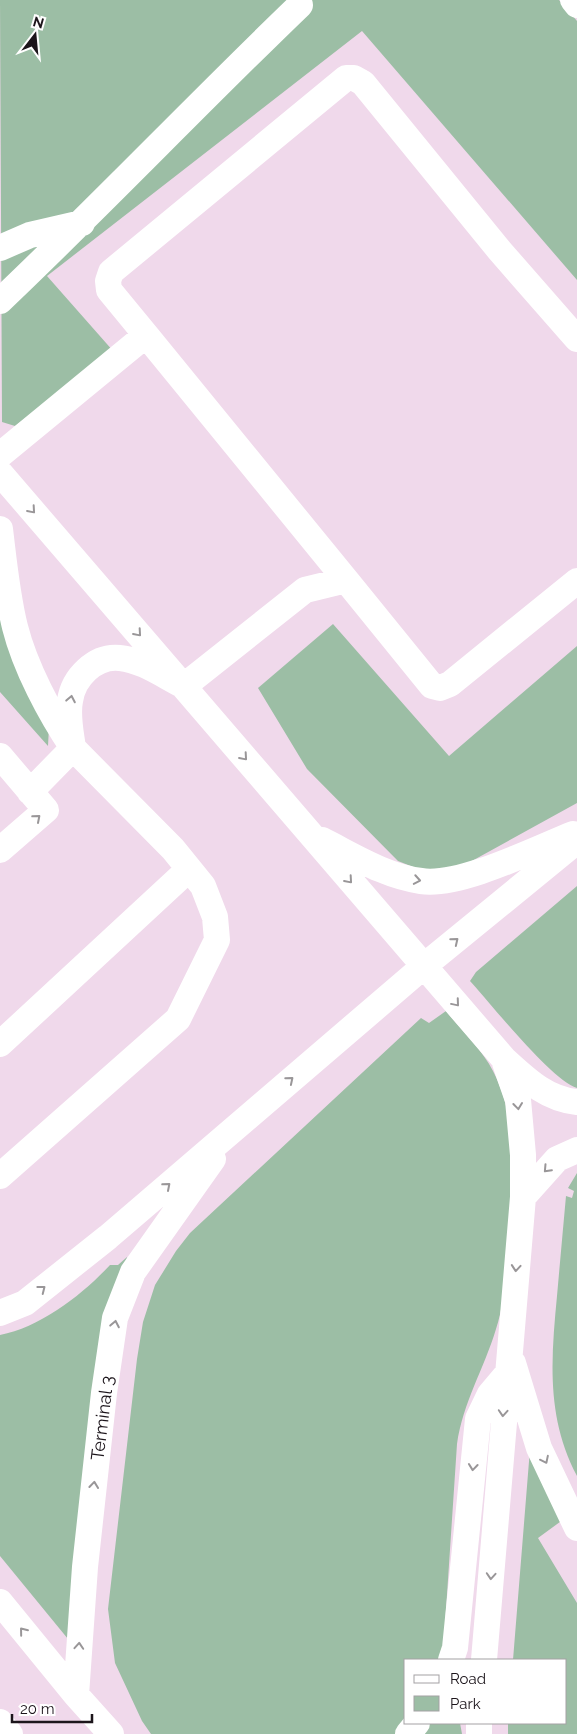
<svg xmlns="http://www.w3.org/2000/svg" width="577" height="1734" viewBox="0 0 577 1734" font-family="Raleway,sans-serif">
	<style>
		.green { fill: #9cbea5 }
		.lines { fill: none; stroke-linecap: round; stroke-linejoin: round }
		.minor { stroke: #fff; stroke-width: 26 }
		.oneway { stroke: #999698 }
		.labels { text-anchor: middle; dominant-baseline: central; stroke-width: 4; stroke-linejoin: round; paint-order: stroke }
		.street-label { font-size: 18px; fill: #1c151b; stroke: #fff }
	</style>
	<rect width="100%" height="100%" fill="#f0d9eb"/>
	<path class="green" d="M0 0H559L577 21V280L362 31 47 276 114 352 15 426 2 422Z
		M0 601 49 727 48 746 0 692Z
		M333 624 449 756 577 646V803L441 878 398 861 307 769 258 688Z
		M577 886V1088C551 1080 492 1005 470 981L476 972Z
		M446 1011C461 1030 482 1049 493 1071 519 1121 512 1177 509 1231 507 1264 506 1298 496 1329 484 1369 463 1402 457 1444L444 1640 446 1660H406V1723H460L462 1734H151L142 1721 115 1663 108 1609 137 1359 143 1322 155 1285 176 1251 190 1233 421 1018 429 1023Z
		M577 1173V1476C546 1417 551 1359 557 1296 560 1262 563 1229 566 1196L572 1198 574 1191 568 1188Z
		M127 1257 68 1639 0 1556V1335C41 1327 82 1295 110 1265H118Z
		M530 1449 564 1519 538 1538 577 1603V1734H508V1723H566V1660H513Z"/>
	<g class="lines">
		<path class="minor" d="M573 0 577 5
			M0 248 30 235 82 223
			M0 301C102 204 199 102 300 5
			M146 335 109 290 108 281 111 272 346 78H354L363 83 500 251 577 339
			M0 455 146 335 346 580 305 590 184 686C164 676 142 660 120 658 95 655 73 678 70 701 67 716 71 733 73 748L30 792
			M0 473 504 1059C526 1079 546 1099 577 1102
			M0 529C4 562 7 595 15 627 25 667 50 714 73 748L173 849 203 886 215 917 217 940 178 1019 0 1176
			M346 580 432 686 440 688 450 684 577 581
			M0 756 46 810 0 850
			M322 840C354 856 385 876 421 881 460 887 535 849 573 834
			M0 1044 189 869
			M523 1197 557 1159 577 1150
			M0 1313 25 1303 108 1237 424 966 577 841
			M513 1363 539 1448 577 1528
			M0 1602 76 1695
			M451 1660 455 1648 478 1419 490 1394 506 1375
			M484 1660 523 1197V1155L518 1100 504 1060
			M0 1722 10 1734
			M111 1734 76 1695 85 1567 104 1393 115 1318 133 1272 213 1159
			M408 1734 417 1723
			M479 1734V1723"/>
	</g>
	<defs><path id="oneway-chevron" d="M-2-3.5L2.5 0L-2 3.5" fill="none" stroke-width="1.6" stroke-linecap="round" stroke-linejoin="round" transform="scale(1.25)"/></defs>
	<g class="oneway">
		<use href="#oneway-chevron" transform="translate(32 510) rotate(49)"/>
		<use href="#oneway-chevron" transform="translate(138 633) rotate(49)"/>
		<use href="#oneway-chevron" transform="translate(71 699) rotate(-79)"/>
		<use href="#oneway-chevron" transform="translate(244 757) rotate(49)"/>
		<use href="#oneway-chevron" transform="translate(37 818) rotate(-41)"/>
		<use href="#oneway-chevron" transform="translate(349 880) rotate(49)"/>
		<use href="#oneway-chevron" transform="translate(417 880) rotate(10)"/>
		<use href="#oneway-chevron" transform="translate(455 941) rotate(-39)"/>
		<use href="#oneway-chevron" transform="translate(456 1003) rotate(50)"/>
		<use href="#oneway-chevron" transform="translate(290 1080) rotate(-40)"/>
		<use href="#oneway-chevron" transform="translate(518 1106) rotate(83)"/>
		<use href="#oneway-chevron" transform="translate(547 1169) rotate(133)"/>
		<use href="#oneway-chevron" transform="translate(167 1186) rotate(-41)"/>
		<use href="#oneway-chevron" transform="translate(516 1268) rotate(95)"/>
		<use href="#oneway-chevron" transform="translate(42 1289) rotate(-38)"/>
		<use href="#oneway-chevron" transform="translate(115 1324) rotate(-79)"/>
		<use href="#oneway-chevron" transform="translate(503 1413) rotate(94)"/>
		<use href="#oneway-chevron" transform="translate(545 1460) rotate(64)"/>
		<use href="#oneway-chevron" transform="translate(473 1467) rotate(96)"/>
		<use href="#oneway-chevron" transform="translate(94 1485) rotate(-84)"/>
		<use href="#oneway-chevron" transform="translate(491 1576) rotate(94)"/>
		<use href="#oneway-chevron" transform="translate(23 1631) rotate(-129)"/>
		<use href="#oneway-chevron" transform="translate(79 1646) rotate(-86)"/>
	</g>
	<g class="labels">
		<g class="street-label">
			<text transform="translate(102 1418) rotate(-83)">Terminal 3</text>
		</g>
	</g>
	<rect x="404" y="1659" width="162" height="65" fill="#ffffff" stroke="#a4a1a4"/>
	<rect x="414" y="1675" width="25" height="8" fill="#ffffff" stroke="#a4a1a4"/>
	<text x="450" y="1684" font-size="15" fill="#1c151b">Road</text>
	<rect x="414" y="1696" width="25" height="15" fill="#9cbea5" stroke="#a4a1a4"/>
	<text x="450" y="1709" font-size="15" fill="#1c151b">Park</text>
	<g transform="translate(35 35) rotate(16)" stroke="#ffffff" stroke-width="4" paint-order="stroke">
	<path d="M0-4L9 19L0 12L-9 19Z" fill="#1c151b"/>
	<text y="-8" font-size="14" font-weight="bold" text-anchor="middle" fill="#1c151b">N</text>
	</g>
	<path d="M12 1714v8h80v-8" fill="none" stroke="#1c151b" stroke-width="2.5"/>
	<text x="20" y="1714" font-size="15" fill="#1c151b" stroke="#ffffff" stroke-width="4" paint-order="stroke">20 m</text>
</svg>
